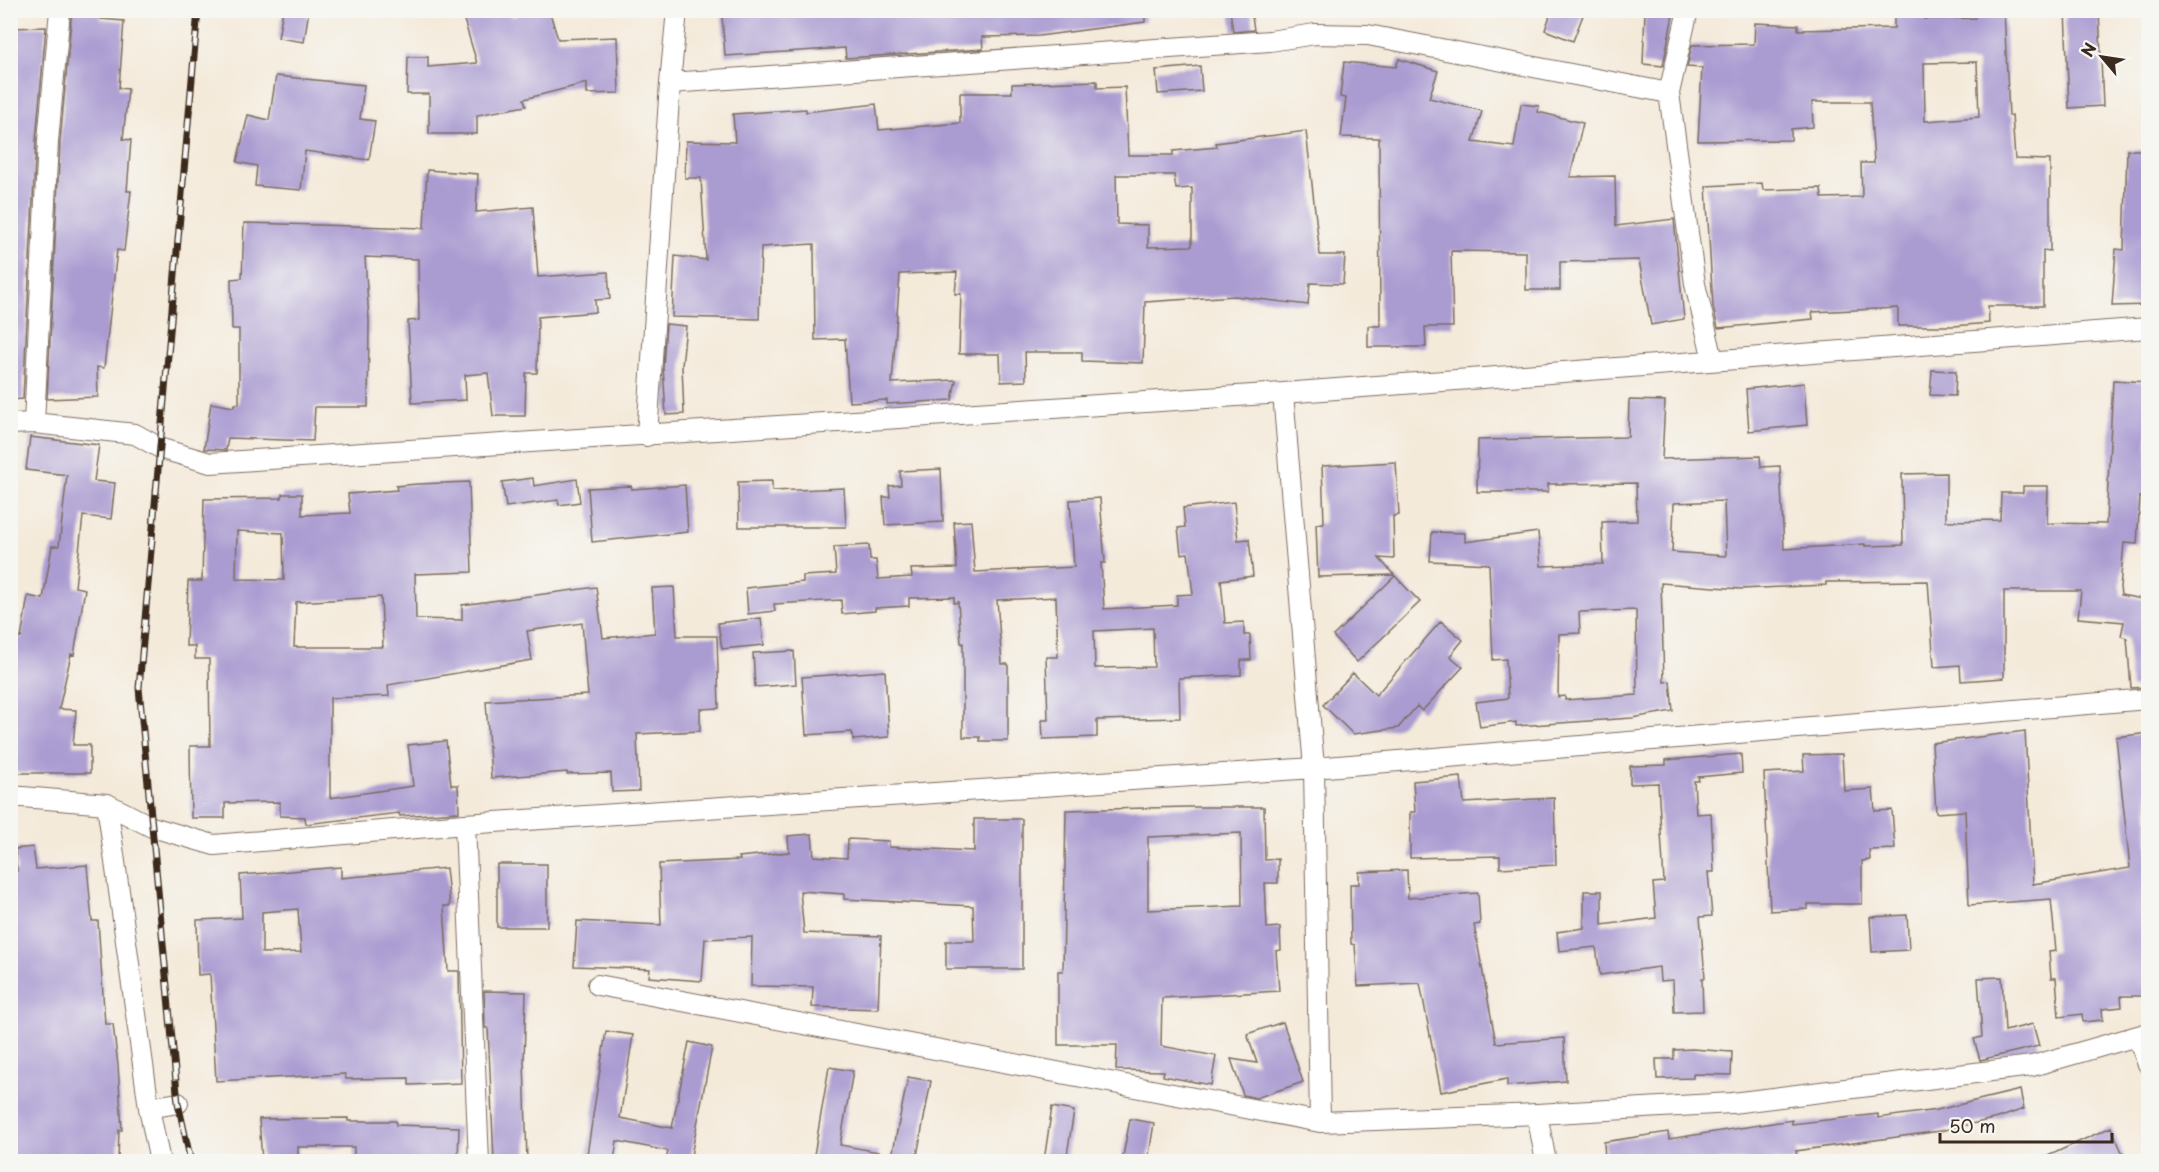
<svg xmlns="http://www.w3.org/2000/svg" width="2159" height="1172" viewBox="0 0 2159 1172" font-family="'Playpen Sans',sans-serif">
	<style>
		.building { fill: #aa9bd1; fill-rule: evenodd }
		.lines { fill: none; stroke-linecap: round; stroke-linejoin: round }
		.street-casing { stroke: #7c6d60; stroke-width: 22 }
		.street { stroke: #fff; stroke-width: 20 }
		.rail-casing { stroke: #3b2a1e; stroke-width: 7 }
		.rail { stroke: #f6f6f2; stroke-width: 4.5; stroke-dasharray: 14; stroke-linecap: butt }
	</style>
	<rect width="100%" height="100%" fill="#f6f6f2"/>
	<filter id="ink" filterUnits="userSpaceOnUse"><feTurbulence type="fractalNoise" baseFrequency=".0167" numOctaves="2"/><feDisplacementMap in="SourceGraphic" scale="12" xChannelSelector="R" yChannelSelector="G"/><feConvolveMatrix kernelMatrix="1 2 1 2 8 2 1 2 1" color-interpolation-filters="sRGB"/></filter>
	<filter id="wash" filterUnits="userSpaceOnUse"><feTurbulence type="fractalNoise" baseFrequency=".008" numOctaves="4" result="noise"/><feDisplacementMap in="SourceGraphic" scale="24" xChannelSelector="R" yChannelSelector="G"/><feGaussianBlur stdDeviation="1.35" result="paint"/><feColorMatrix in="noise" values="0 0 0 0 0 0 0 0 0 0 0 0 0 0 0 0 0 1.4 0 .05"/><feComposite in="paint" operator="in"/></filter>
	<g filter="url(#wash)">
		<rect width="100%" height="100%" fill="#f4eada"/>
		<g id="blocks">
			<path class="building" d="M72 10H102L101 19 124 21 119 88 128 89 123 139 131 140 127 191H131L124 251 117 250 104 368 97 367 98 397 47 399 60 142Z
				M283 10H309L304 42 278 38Z
				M461 10H510L512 17 532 10H549L558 39 617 37 619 93 587 94V83L524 99 526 106 477 115V134H429V94H407L408 57H428V67L477 63Z
				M801 10H1145V22L1039 36 982 37 983 49 846 58 845 48 725 56 722 16Z
				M1230 10H1251L1254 30 1233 32Z
				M1552 10H1585L1573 41 1545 30Z
				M1645 10H1674L1663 66 1643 64Z
				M1974 10H2004L2009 116 2012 115 2015 159 2050 160V251L2043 250V306H1988L1989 323 1954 326H1898V308L1812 312 1813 319 1718 328 1713 307 1706 186 1762 183 1763 190 1821 188 1822 198 1862 197 1861 163H1874L1870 102H1812L1813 127 1791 129V140L1698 141 1702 68 1687 67 1692 45 1754 44 1755 23 1798 25V30L1894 28V16H1924V19L1975 18ZM1977 62 1979 117 1925 121 1924 63Z
				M2065 10H2099L2103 106 2069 108Z
				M46 27 36 140 23 399 10 400V28Z
				M1399 59 1438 71 1429 98 1482 111 1473 142 1514 147 1521 104 1539 106 1538 112 1583 123 1570 177 1615 176 1616 226 1674 219 1684 319 1651 325 1639 260 1560 262V290H1526V252L1451 251 1453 327H1425L1426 347H1368V326H1380L1379 138 1341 137 1346 98 1340 97 1344 62 1396 67Z
				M1200 66 1202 91 1158 94 1156 70Z
				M276 76 364 85 360 119 375 121 369 160 305 151 301 190 255 186 257 166 237 162 248 115 269 120Z
				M1097 81V88L1125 87 1128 155H1173V151L1217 147 1216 143 1306 131 1320 255H1345L1343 284 1310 283 1308 305 1235 296 1145 302 1143 363 1082 361V352H1025L1026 381 1001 382 1000 354H959L961 294H955L957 272 900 274 892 383 956 380 952 400 887 404V400L849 402 845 339 815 340 814 244 761 247 759 319 672 317 675 256 706 260 701 178H685L686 141 735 142 733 114 806 109V112L876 104 879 130 960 123V93H1012V84ZM1116 175H1174L1176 189 1192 188V246L1148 247V225L1117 224Z
				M2127 150H2148V245H2144L2142 288H2148V305L2112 306 2116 249 2124 250Z
				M427 170 478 174 476 212 533 207 538 277 608 272 610 299 595 300 596 312 538 317 537 373H526L525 416H493L488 373 465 375 466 400 412 403 408 321 419 320 418 259 365 257 369 321 368 407H315L313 441 228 438 226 450 204 449 211 403 234 407V404H239V329H232L231 279 242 278 244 223 424 228Z
				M666 324 686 326 682 366 684 414 666 415 663 367Z
				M1932 370 1956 371 1955 396 1930 395Z
				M2113 380 2148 382 2147 497H2140L2137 544 2124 543 2120 587 2121 595 2148 600V687L2131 688 2127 638 2121 636 2124 622 2078 618 2081 591H2004V678L1961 681 1960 665 1934 667 1928 581 1826 582V585L1741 589 1661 583 1664 682 1670 681 1673 711 1632 718 1516 726V722L1480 727 1476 702 1508 698 1506 659 1493 660 1489 564 1430 561 1432 532 1465 533V542L1538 532 1541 566 1603 564 1602 522 1637 521 1636 483 1548 484V492H1477L1478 440 1628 437 1629 400 1665 401 1662 459 1760 456 1761 467 1780 466 1784 549 1865 544V546L1903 545 1902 474 1946 473V521L2000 520 2001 493H2023V486H2048L2047 523 2106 524ZM1724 501 1726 556 1672 552 1674 503ZM1636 610 1637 695 1565 700V696L1558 697 1559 634 1580 633 1579 612Z
				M1804 383 1807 425 1749 431 1746 389Z
				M30 437 99 445 94 481 115 483 111 519 83 516 75 587 85 589 74 655 71 654 59 709 76 710 73 745H90V773H16L10 735 11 637 21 638 28 596 43 599 52 546H59L67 475 26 470Z
				M1396 462 1399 515 1393 516 1394 559 1379 558 1394 575 1318 577 1316 524 1324 523 1322 466Z
				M941 469 943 522 885 525 883 497H890L889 486 901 485 900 471Z
				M533 478 534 486 577 479 580 502 559 505 558 500 506 507 502 482Z
				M772 481V491L844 488 846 527H739L738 482Z
				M469 482 472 572 415 574 416 619 462 620V605L596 587 603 638 655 633 652 588 674 587 677 636H717L719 708 700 709V731L637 734 639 791 612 792 611 773 567 774V772L491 778 486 701 588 695 582 623 527 631 532 660 388 685 389 696 330 698V798L413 786 408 745 446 741 451 785H458L459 812 400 816 399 813 306 824 305 817 280 816V802L225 803V818H191L190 746H210L209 659H195V646H186L188 581H202L204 499 282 498V494H302V515L350 513 348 494 397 490 396 486 417 484ZM237 531 283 533 284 580 236 579ZM381 597 383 647H294L296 602Z
				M685 485 688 532 592 542 588 488 631 486 632 489Z
				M1100 498 1105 563H1101L1104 609 1177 605V595L1193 594 1188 553 1181 554 1178 528 1185 527 1183 508 1234 502 1238 540 1249 539 1253 576 1221 580 1225 623 1244 622V635H1250L1251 660H1241V675L1179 678 1180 718 1097 720V737L1043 739 1042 720H1048L1046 657H1058L1056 597 997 600 1002 664H1008V741H980V737H963V643H961L958 602 954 603V597L909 598V606L875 608V611L842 614 841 600 774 604 775 611 748 614 746 588 803 582V576L836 574 834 547 869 545 870 560H876L878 579 912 577 911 569 957 568 954 522 971 521 975 572 1074 567 1070 500ZM1153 628 1154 667 1095 668 1094 631Z
				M1395 576 1420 602 1357 662 1333 636Z
				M761 618 764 645 722 649 718 623Z
				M1441 621 1463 640 1450 656 1463 667 1422 711 1417 706 1398 728 1353 734 1323 705 1353 673 1376 695Z
				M794 651 796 684 755 687 753 653Z
				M885 671 889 737 853 740 852 732 806 735 802 677Z
				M2025 731 2033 884 2130 868 2116 737 2148 733V996H2121L2122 1007 2102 1009 2103 1020 2083 1022 2082 1014 2059 1017 2056 978H2051L2049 952 2056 951 2051 899 1969 905 1965 811 1936 813 1932 743Z
				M1741 754 1742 773 1698 777 1699 781H1694L1696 814 1711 813 1714 872H1708L1712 916 1700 917 1705 978H1702L1703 1011 1674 1012 1673 980 1660 981 1659 967 1600 975 1596 947 1559 951 1557 932 1584 928V891H1602V925L1656 918 1653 883 1664 882 1658 783 1630 784V766L1666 765V760Z
				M1842 754 1844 791 1873 789 1875 811 1892 810 1895 849 1869 850 1870 860 1862 861V904H1808V909L1770 911 1764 773 1804 771 1803 755Z
				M1461 777 1464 803 1554 798 1556 865 1500 868V856L1410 858V812H1415L1413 781Z
				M1188 807H1264L1265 860 1278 859V883H1265L1267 928 1280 927 1281 950 1276 951 1279 991 1162 998 1161 1046 1216 1056 1211 1085 1163 1076 1164 1071 1116 1070 1117 1045H1058V971H1063L1066 810ZM1241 833 1242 906 1148 910V837Z
				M974 819H1022V969H946V941H974L973 906 844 899V894L800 891 804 933 881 936 878 1009 812 1007 813 987 751 986 752 937 705 939 702 981 649 977 650 969 574 966 577 921 661 925 659 864 740 860 739 857 789 852 788 836 812 834 814 856 847 858 848 839 889 841V847L974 851Z
				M33 847 36 869 87 865 92 921H98L105 1024H113L118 1065 122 1130H119L118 1161H10V872L17 871 15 849Z
				M497 864H547V927H497Z
				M341 867V878L446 868 450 906H444L448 971H459L461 1083 409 1085V1078L346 1079 345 1074 216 1081 210 974 198 975 197 920 242 918 240 875ZM298 909 301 952 262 953V912Z
				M1407 870 1408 898 1478 893 1480 924 1474 925 1496 1043 1564 1038 1566 1081 1507 1086V1079L1441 1092 1420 983 1358 986 1355 945 1351 944 1350 884H1359V872Z
				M1907 915 1909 950 1872 952 1870 917Z
				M2002 977 2005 1031 2033 1024 2039 1046 1980 1060 1974 1039 1982 1037 1978 978Z
				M484 991 526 992 524 1061 527 1161H494L488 1028H485Z
				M1283 1022 1303 1082 1256 1098 1243 1095 1231 1059 1257 1063 1247 1034Z
				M606 1031 633 1035 620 1118 672 1128 689 1042 712 1047 690 1161H666L668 1151 617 1141 614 1161H586Z
				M1692 1049 1732 1052 1731 1075 1693 1074V1078L1657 1079 1656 1059H1674V1050Z
				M829 1067 853 1071 840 1145 879 1152 878 1161H813Z
				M908 1077 931 1081 916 1161H891Z
				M2020 1090 2024 1109 1998 1118 1940 1131 1796 1151 1798 1161H1605L1604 1142 1668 1132 1669 1139 1792 1120V1124L1878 1114V1118L1937 1110Z
				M1052 1107 1074 1111 1066 1161H1044Z
				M348 1118V1121H396V1125L459 1127 458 1161H354V1147H298V1161H262L259 1119Z
				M1130 1119 1154 1123 1148 1161H1122Z
				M2111 1127 2126 1161H2037Z"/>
		</g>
	</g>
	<g filter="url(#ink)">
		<use href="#blocks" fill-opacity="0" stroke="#7c6d60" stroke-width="1.5"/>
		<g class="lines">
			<defs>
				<path id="street" d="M60 10 48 141 34 423 135 434 162 449 210 463 1283 393 2148 328
					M1688 10 1669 93 1695 284 1713 360
					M670 83 1270 41 1315 34 1368 35 1669 93
					M1283 393 1314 768 1320 1122
					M10 424 34 423
					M647 436 670 83 677 10
					M10 796 107 804 149 1108 160 1162
					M107 804 152 827 214 845 465 824 1314 768 2148 699
					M465 824 479 1162
					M598 985 1320 1122 1537 1114 1732 1103 2032 1066 2148 1033
					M2138 1038 2148 1064
					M149 1108 178 1103
					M1537 1114 1546 1162"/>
			</defs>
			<use href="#street" class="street-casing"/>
			<use href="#street" class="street"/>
			<defs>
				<path id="rail" d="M191 1162 178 1103 139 688 198 10"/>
			</defs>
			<use href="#rail" class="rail-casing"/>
			<use href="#rail" class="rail"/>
		</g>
	</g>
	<rect width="2159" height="1172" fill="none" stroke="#f6f6f2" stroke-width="36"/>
	<g transform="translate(2102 57) rotate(299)" stroke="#f6f6f2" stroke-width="4.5" paint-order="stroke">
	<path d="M0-4.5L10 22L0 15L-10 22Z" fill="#3b2a1e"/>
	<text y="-9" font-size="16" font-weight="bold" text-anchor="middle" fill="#3b2a1e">N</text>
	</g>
	<path d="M1940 1133v9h172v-9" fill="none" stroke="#3b2a1e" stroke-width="3"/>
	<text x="1949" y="1133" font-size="18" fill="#3b2a1e" stroke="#f6f6f2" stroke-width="4.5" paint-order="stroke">50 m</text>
</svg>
